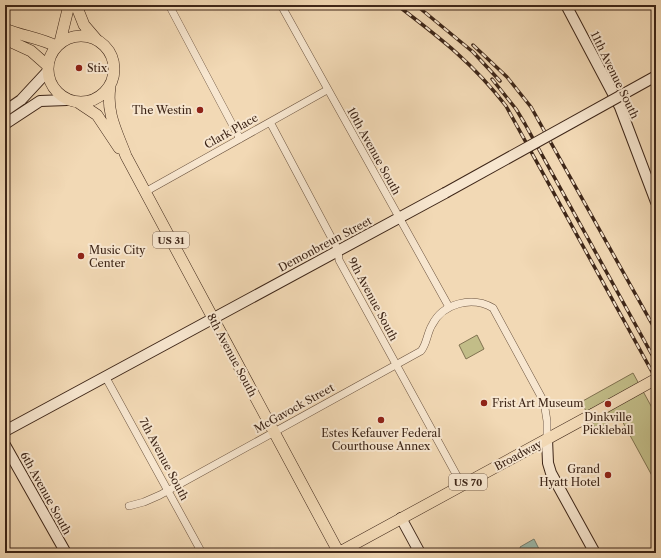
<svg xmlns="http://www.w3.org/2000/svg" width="661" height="558" viewBox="0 0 661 558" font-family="'Libre Caslon Text',serif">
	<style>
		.green { fill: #c2bd88; stroke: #807250 }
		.water { fill: #9cbaab; stroke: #767f70 }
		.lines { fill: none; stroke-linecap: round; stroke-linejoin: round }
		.street-casing { stroke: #6b533f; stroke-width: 8 }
		.secondary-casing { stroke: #3e2618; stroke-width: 12 }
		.primary-casing { stroke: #3e2618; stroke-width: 12 }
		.street { stroke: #f7e6cf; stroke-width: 7 }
		.secondary { stroke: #f7e6cf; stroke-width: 10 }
		.primary { stroke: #f2d9b5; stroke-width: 11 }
		.rail-casing { stroke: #3e2618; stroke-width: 3.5 }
		.rail { stroke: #f7e6cf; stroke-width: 2; stroke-dasharray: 6; stroke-linecap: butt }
		.secondary-bridge-casing { stroke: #3e2618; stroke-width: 12; stroke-linecap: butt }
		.primary-bridge-casing { stroke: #3e2618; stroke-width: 12; stroke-linecap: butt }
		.secondary-bridge { stroke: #f7e6cf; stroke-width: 10 }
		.primary-bridge { stroke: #f2d9b5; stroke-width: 11 }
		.poi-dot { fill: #8f2418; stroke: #f7e6cf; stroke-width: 1.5 }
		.labels { text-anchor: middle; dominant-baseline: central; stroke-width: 4; stroke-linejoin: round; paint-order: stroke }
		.shield { fill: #f7e6cf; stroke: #76604f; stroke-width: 1 }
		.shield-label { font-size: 10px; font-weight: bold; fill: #3e2618 }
		.poi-label { font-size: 11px; fill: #3e2618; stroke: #f7e6cf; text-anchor: start }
		.street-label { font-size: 11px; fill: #3e2618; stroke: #f7e6cf }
	</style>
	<rect width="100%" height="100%" fill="#f2d9b5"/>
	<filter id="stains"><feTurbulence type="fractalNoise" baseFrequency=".005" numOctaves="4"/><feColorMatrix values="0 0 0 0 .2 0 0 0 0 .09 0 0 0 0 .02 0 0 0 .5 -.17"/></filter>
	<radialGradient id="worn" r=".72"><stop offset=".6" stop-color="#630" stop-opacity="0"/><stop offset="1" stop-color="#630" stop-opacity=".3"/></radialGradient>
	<path class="green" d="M477 335 484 349 466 359 459 345Z
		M633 373 656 415V483L620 417 596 429 581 402Z"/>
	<path class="water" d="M534 539 541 553H522L520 547Z"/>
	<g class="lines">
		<defs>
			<path id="street" d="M169 5 240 139
				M281 5 449 307
				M270 122 338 250 339 260 462 485
				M145 192 327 90
				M105 376 202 553
				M129 506 144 502 160 495 421 351C427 344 427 333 432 325 443 303 472 296 493 308L544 402 547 421V439"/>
			<path id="secondary" d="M566 5 620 107 656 202
				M5 111 21 100 47 72
				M5 124 40 101 67 100
				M5 431 445 193
				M547 439 548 463 551 473 595 553
				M5 445 66 553
				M401 518 420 553"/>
			<path id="primary" d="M76 5 84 25 96 39
				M5 29C22 36 40 38 56 46
				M48 69a33 33 0 1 1 66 0a33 33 0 1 1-66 0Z
				M5 39 31 51 48 66
				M60 42 69 5
				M110 87C106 113 117 132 126 156L339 553
				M79 103 97 115 119 148
				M338 553 593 414"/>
		</defs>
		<use href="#street" class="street-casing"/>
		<use href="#secondary" class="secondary-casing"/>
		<use href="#primary" class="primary-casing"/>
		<use href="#street" class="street"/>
		<use href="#secondary" class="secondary"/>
		<use href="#primary" class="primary"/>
		<defs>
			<path id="rail" d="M397 5C440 38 473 63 506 106L656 379
				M416 5 473 52 500 81
				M473 45 507 77 531 107 656 331
				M492 79 516 109 525 124 656 362"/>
		</defs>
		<use href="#rail" class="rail-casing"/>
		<use href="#rail" class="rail"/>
		<defs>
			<path id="secondary-bridge" d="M445 193 656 76"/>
			<path id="primary-bridge" d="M593 414 656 379"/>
		</defs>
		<use href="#secondary-bridge" class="secondary-bridge-casing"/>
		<use href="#primary-bridge" class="primary-bridge-casing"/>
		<use href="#secondary-bridge" class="secondary-bridge"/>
		<use href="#primary-bridge" class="primary-bridge"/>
	</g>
	<g class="poi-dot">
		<circle cx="79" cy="68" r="4"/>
		<circle cx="200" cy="110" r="4"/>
		<circle cx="81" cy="256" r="4"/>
		<circle cx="484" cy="403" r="4"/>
		<circle cx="608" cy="404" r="4"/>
		<circle cx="381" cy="420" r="4"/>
		<circle cx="608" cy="475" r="4"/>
	</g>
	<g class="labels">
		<g class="shield">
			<rect x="153" y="232" width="36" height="16" rx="3"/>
			<rect x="449" y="474" width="38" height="16" rx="3"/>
		</g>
		<g class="shield-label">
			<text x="171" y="240">US 31</text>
			<text x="468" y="482">US 70</text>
		</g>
		<g class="poi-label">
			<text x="87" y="68">Stix</text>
			<text x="192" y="110" text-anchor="end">The Westin</text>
			<text x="89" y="250">Music City<tspan x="89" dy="13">Center</tspan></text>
			<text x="492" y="403">Frist Art Museum</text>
			<text x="608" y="417" text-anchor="middle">Dinkville<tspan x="608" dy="13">Pickleball</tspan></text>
			<text x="381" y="433" text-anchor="middle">Estes Kefauver Federal<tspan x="381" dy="13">Courthouse Annex</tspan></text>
			<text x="600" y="469" text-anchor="end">Grand<tspan x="600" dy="13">Hyatt Hotel</tspan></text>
		</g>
		<g class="street-label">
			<text transform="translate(615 75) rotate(64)">11th Avenue South</text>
			<text transform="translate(231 131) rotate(-29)">Clark Place</text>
			<text transform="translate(374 151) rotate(61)">10th Avenue South</text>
			<text transform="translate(325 244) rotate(-28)">Demonbreun Street</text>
			<text transform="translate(373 299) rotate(62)">9th Avenue South</text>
			<text transform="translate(232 355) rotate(62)">8th Avenue South</text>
			<text transform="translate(294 408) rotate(-29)">McGavock Street</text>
			<text transform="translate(518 455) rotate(-28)">Broadway</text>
			<text transform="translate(164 459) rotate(62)">7th Avenue South</text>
			<text transform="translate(46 493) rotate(61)">6th Avenue South</text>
		</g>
	</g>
	<rect width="661" height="558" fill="none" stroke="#f2d9b5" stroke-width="20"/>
	<rect x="6" y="6" width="649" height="546" fill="none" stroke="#3e2618" stroke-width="2"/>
	<rect x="10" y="10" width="641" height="538" fill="none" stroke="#3e2618"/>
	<rect width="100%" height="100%" filter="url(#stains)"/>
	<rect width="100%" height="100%" fill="url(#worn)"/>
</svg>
